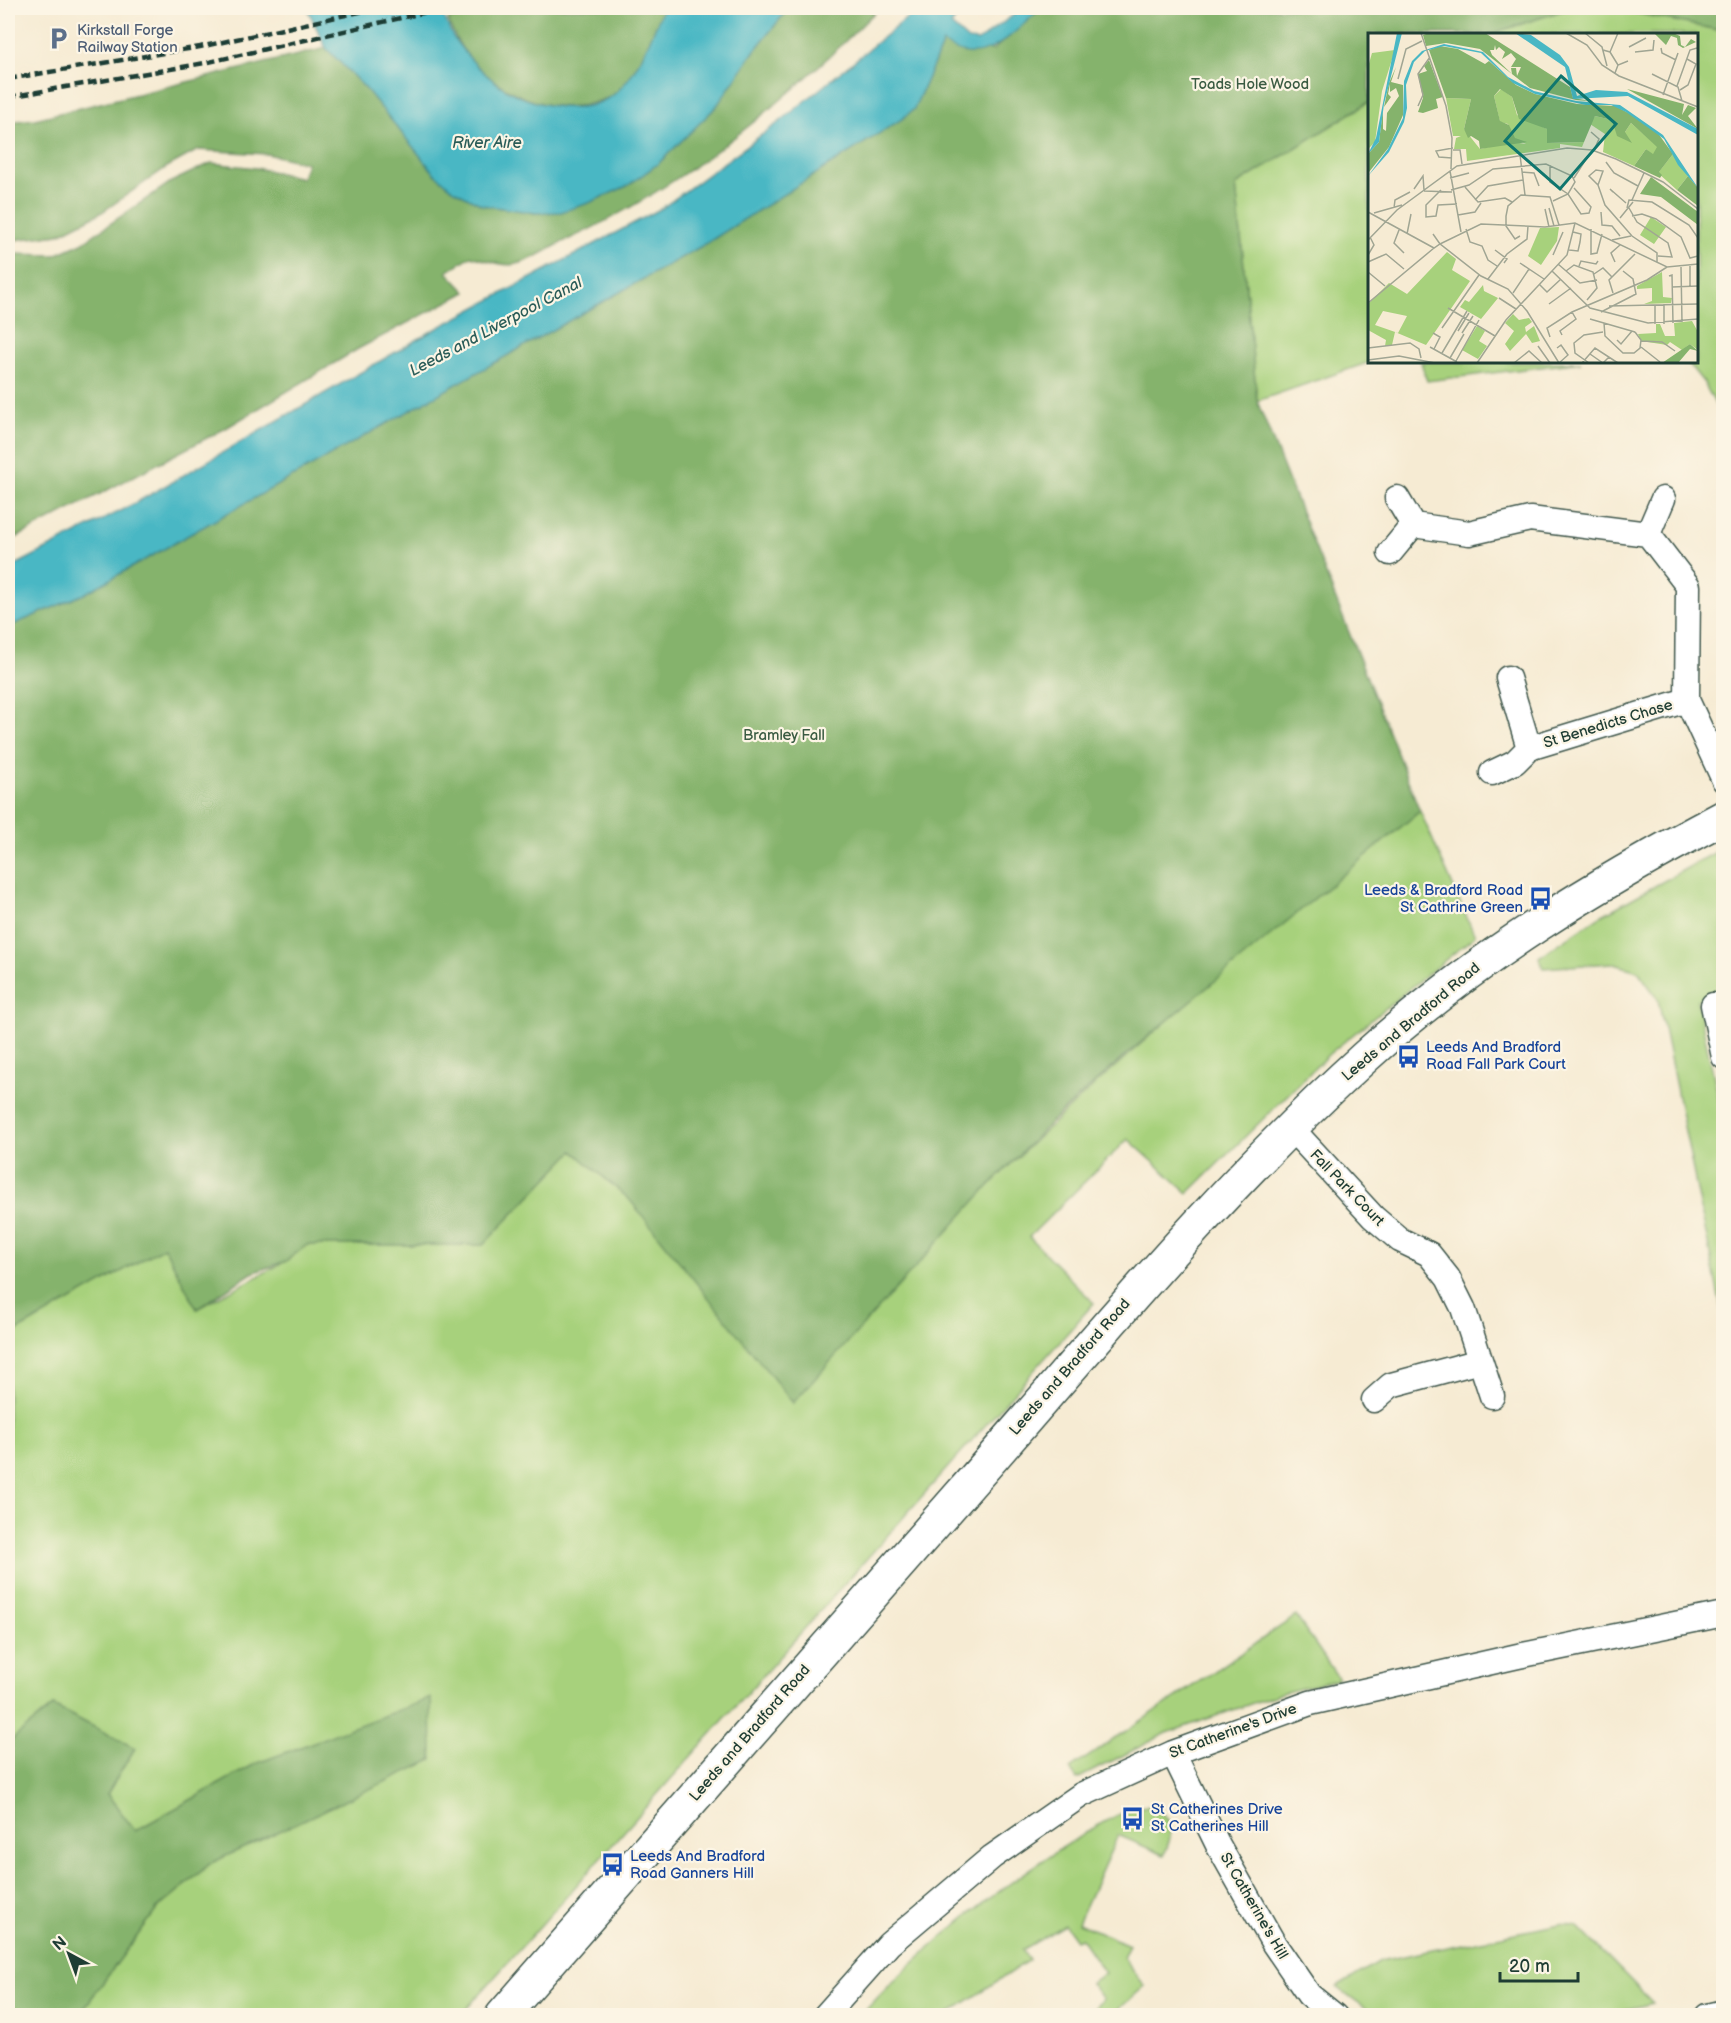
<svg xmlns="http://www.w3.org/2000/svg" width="1731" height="2023" viewBox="0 0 1731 2023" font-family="'Balsamiq Sans',sans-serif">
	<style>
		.green { fill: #a7d17c; stroke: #638758; stroke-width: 1.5 }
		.forest { fill: #85b36c; stroke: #527850; stroke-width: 1.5 }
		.water { fill: #49b7c4; stroke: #347a7c; stroke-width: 1.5 }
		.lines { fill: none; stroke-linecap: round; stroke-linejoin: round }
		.minor-casing { stroke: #3f574c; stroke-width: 27 }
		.secondary-casing { stroke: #3f574c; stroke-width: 36 }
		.minor { stroke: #fff; stroke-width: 24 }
		.secondary { stroke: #fff; stroke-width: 33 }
		.rail { stroke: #1f3d34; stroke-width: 4.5; stroke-dasharray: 9 4.5; stroke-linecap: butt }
		.labels { text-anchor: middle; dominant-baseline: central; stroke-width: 4.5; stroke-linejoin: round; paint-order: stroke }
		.service-label { font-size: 15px; fill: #4e5e75; stroke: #fcf5e5; text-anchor: start }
		.park-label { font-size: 15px; fill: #3a5b42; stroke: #fcf5e5 }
		.street-label { font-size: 15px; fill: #1f3d34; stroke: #fcf5e5 }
		.transit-label { font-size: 15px; fill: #164399; stroke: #fcf5e5; text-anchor: start }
		.water-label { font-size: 16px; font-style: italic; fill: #2a5c58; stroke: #fcf5e5 }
		.inset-road { fill: none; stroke: #a0a593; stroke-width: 1.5 }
		.view { fill: #0f766e; fill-opacity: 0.15; stroke: #0f766e; stroke-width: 3 }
		.inset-edge { fill: none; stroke: #1f3d34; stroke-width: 3 }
	</style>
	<rect width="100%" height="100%" fill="#fcf5e5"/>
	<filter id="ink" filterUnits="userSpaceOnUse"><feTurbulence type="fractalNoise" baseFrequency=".0167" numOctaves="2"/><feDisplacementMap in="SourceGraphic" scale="12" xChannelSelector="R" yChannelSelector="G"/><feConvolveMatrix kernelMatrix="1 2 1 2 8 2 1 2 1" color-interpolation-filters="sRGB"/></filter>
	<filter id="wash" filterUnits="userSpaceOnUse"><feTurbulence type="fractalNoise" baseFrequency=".008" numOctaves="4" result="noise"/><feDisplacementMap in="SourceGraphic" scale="24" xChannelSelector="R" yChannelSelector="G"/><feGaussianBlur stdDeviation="1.35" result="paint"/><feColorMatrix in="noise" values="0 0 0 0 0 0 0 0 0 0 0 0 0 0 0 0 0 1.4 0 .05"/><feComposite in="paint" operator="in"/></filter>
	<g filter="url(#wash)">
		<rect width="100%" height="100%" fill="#f6ebd3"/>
		<path class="green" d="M1570 8H1612L1723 31V419L1704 383 1687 362H1696V34H1491Z
			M1369 102 1370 362 1257 401 1236 185Z
			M1421 362H1581L1427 381Z
			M1420 811 1475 936 1329 1054 1188 1193 1128 1139 1029 1237 1094 1303 461 2015H79L157 1909 211 1863 369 1789 255 1764 135 1831 107 1794 135 1748 53 1706 8 1743V1336L164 1247 197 1309 286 1261 307 1245H483L573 1151 629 1199 983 1192C1119 1053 1271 935 1420 811Z
			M1723 848V1010L1720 993 1697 1000 1723 1119V1317L1658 999 1638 971 1611 963 1543 968 1539 957 1599 917Z
			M1296 1616 1339 1679 1282 1693 1167 1733 1077 1779 1070 1769Z
			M1152 1805C1175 1819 1174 1833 1164 1855L1118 1835 1078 1923 1129 1945 1123 1958 1145 1986 1112 2015H1088L1103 1999 1091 1983 1105 1973 1081 1938 1076 1940 1065 1925 1022 1950 1029 1960 946 2015H861C921 1950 987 1896 1062 1848 1090 1830 1118 1810 1152 1805Z
			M1560 1924 1578 1927 1653 2003 1598 2016H1377L1337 1987 1380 1961Z"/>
		<path class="forest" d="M486 8H663C654 32 633 83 610 97 605 100 597 101 592 103 536 120 464 74 448 19Z
			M789 8H879C788 100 684 187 565 241 550 248 532 261 516 264 504 267 483 259 471 256L447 272 466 292 358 349 226 428 8 542V254L55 255 82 243 171 182 211 163 256 168 302 178 307 163 267 154 198 150 167 167 102 212 59 234 8 241V122L35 119 326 48 366 89 435 174 454 190 482 205 536 213 561 212 627 186 659 163 716 107 755 50Z
			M1042 8H1570L1491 34H1370L1369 102 1236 185 1257 401 1420 811 1127 1054 1051 1122 983 1192 793 1403 629 1199 573 1151 483 1245H307L286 1261 252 1273 197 1309 164 1247 8 1336V627L84 594 707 243 902 119 914 109 943 43 993 50Z
			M1612 8H1723V31Z
			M431 1698 432 1760 211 1863 157 1909 79 2015H8V1743L53 1706 135 1748 107 1794 135 1831 255 1764Z"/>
		<path class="water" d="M307 8H435C451 22 445 24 454 38 463 52 481 71 494 81 522 104 578 118 610 97 635 81 653 34 663 8H789L755 50 716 107 659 163 627 186 589 203 561 212 536 213 482 205 454 190 435 174 366 89 326 48Z
			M919 8H965L951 25 968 40 978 41 1023 8H1042C1012 33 983 72 943 43L914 109 902 119 707 243 84 594 8 627V569L139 501 432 331 662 208 782 120Z"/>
	</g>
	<g filter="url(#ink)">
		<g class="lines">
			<defs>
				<path id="minor" d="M1413 525 1469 533 1530 519 1648 534 1688 586 1687 700 1724 780
					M1648 534 1663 499
					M1390 553 1413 525 1397 498
					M1508 678 1529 748 1687 700
					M1492 773 1515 762 1529 748
					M1713 1005 1724 1057
					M1291 1128 1373 1217 1400 1240 1429 1254 1448 1278 1463 1308 1492 1396
					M1374 1400 1391 1385 1480 1361
					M1173 1753 1218 1845 1274 1944 1309 1995 1335 2016
					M825 2016 889 1944 992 1857 1081 1795 1173 1753 1310 1703 1518 1656 1724 1614
					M1707 2016 1724 2012"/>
				<path id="secondary" d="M502 2016C654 1842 807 1669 960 1495 1091 1346 1217 1191 1365 1057 1472 960 1596 884 1724 817"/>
			</defs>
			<use href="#minor" class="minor-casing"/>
			<use href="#secondary" class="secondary-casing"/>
			<use href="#minor" class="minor"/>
			<use href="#secondary" class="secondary"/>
			<path class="rail" d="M8 79 200 47 378 8
				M8 97 205 63 444 8"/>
		</g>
	</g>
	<defs>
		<symbol id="parking-bare" viewBox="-9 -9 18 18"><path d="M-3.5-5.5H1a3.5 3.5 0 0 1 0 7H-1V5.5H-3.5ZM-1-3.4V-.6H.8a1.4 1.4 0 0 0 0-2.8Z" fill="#5c6f8a" stroke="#fcf5e5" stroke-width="2.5" paint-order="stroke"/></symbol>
		<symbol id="bus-bare" viewBox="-9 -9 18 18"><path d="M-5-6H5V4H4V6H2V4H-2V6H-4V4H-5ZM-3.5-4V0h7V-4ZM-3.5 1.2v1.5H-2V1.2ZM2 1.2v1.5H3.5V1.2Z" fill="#1a4fb4" stroke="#fcf5e5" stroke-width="2.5" paint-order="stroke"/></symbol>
	</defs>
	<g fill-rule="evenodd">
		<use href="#parking-bare" x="42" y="22" width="33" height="33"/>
		<use href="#bus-bare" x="1524" y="882" width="33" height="33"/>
		<use href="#bus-bare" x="1392" y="1040" width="33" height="33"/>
		<use href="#bus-bare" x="1116" y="1802" width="33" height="33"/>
		<use href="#bus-bare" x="596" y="1848" width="33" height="33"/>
	</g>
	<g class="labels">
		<g class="service-label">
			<text x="77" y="30">Kirkstall Forge<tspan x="77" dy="17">Railway Station</tspan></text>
		</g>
		<g class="park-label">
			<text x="1250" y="84">Toads Hole Wood</text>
			<text x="784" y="735">Bramley Fall</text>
		</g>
		<g class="street-label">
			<text transform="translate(1608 724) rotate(-17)">St Benedicts Chase</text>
			<text transform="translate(1411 1022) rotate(-40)">Leeds and Bradford Road</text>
			<text transform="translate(1347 1188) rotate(46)">Fall Park Court</text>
			<text transform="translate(1070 1367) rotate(-49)">Leeds and Bradford Road</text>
			<text transform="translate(1233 1731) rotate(-20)">St Catherine's Drive</text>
			<text transform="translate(750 1733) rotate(-49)">Leeds and Bradford Road</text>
			<text transform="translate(1254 1906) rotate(60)">St Catherine's Hill</text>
		</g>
		<g class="transit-label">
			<text x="1523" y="890" text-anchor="end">Leeds &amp; Bradford Road<tspan x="1523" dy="17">St Cathrine Green</tspan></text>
			<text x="1426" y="1047">Leeds And Bradford<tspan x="1426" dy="17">Road Fall Park Court</tspan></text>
			<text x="1151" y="1809">St Catherines Drive<tspan x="1151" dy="17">St Catherines Hill</tspan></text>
			<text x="630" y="1856">Leeds And Bradford<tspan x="630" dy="17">Road Ganners Hill</tspan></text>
		</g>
		<g class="water-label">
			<text x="487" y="143">River Aire</text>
			<text transform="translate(496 327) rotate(-28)">Leeds and Liverpool Canal</text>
		</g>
	</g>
	<g transform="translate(1368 33)">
		<rect width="330" height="330" fill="#f6ebd3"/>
		<path d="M27 17 14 58 7 109 0 116V34L4 20ZM133 56 144 64 149 82 179 96V110L216 109 214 114 192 111V115L99 128 98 116H86L88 105 93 103H85L78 65 103 66 96 96 112 116 145 109 158 111 146 105 140 91 132 89 126 63ZM227 83 244 87 257 99 263 90 290 114 285 122 278 116 266 133 235 119 237 101 222 91ZM305 121 320 143 309 157 290 140ZM283 184 298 194 286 211 272 202ZM191 194 189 208 173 232 160 223 172 195ZM79 219 88 226 84 237 102 248 58 312 27 299 24 312 17 313 18 307 0 297V271L21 250 39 261ZM15 278 39 283 30 300 7 292ZM294 239 295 264 304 265 303 270 276 271 284 268V255L269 256V253ZM115 252 116 258 130 265 113 286 92 274 97 267 101 269ZM145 281 151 287 161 285 164 289 157 294 158 299 166 293 172 308 164 310 158 301 142 318 137 311 146 298 137 290ZM324 288 330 299V317L322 311 314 317 302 309 299 312 273 308 270 301 288 300V291H292L297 303H307L306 290ZM109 293 117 298 111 308 119 313 110 326 94 317Z" fill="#a7d17c" fill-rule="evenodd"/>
		<path d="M61 0H117L202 54 205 65 222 68 208 67 162 55 112 16 78 10 58 13 55 2ZM127 12 128 17 131 14 137 19 134 26 143 20 148 26 143 34H153L149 43 148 35H143L144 41 124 22 122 17H126ZM305 0 312 3 313 12 317 14 323 6 328 9 315 15 310 12 309 5 303 3 298 12 287 1ZM72 13 90 16 117 31 121 28 148 52 167 61 209 71 247 73 268 84 289 99 305 121 291 139 294 142 292 145 266 133 278 116 285 121 289 114 263 90 257 99 264 110 249 103 244 87 227 83 216 109 179 110V96L151 86 144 64 132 56 126 63 132 88 141 92 147 105 159 109 112 116 111 108 103 103 100 105 96 96 103 66 78 65 61 17ZM61 27 75 64 68 66 70 75 55 80 50 79 55 65 50 41 59 38 56 33ZM28 34 23 49 35 52V82L21 114 1 139 0 121 11 109 15 76V96L18 98 19 80 31 63 28 55 22 59V51L20 61 23 64 16 74 21 50ZM259 56 316 71 314 82 320 72 328 75 320 83 330 96ZM320 143 330 155V173L309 157ZM283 144 330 179V192L293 164 272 161ZM322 311 330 318 322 316 310 330H294Z" fill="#85b36c" fill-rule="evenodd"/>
		<path d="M29 0H34L16 71 11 109 0 121 8 105ZM147 0 163 2 192 22 201 34 209 63 228 57 259 59 330 96V102L260 63 205 66 197 34ZM76 11 115 19 140 44 166 58 208 68 252 72 295 102 330 155 310 132 296 106 258 79 243 72H218L167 61 145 50 113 20 76 13 57 18 46 29 38 52 39 75 36 89 21 119 0 143 20 116 35 85 36 48 44 28 54 18Z" fill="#49b7c4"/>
		<path class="inset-road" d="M53 0 78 73 84 105 83 136M198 0 219 12 234 32 251 43 330 74M217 0 234 14 239 33M261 14 278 5M293 15 294 20 308 27M235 17 242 19 250 32M242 19 250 0M267 19 285 17 286 7M247 40 250 32 260 28M284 41 310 54 314 68M30 46 38 16 54 8M309 53 322 17 329 15M312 57 320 52 328 31 319 26M295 62 310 20M50 73 55 62 50 41 62 24M223 99 231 106 226 117M85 117H92L94 131M152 122 157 162M84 125 71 124 68 118 85 115M238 129 246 140 270 153M182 132V149L200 161 213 181 221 180 223 174 206 155M82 138 93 199M154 139 166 140 171 153M82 145 101 140M206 145 220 123M230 152 221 143 228 137 235 138 230 152 237 172 264 203 289 220V230M97 154 110 169 137 165 144 169M46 156 55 143 56 157M73 157 58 172V184L68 183 70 172 89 171M83 157 101 152 125 136 178 131 204 143 207 149 200 161 185 168M56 158 84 159M245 159 242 156 258 170M107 167 120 153 155 147M264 167 276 140M26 175 27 167 42 159M181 175 186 193M259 175 261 167 284 169 321 192 330 205M261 175 269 189 300 210 304 224 290 223M177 176 181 194M0 179 66 215 72 211 113 243 140 256 159 278 191 330M233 179 234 192 244 193 252 203M6 180 34 172M90 182 107 179 113 170M264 183 274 181 288 186 313 204 322 225 330 223M252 185 265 169M98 196 102 209 114 213 120 227 129 233M223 196V221L229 220 234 201M31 197 26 210 36 220M39 201 43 181M65 201 72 211 113 191 177 194 207 190 299 234 330 231M152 203 147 206 138 193V183L140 173 153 162 182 164 191 192M0 207 29 177 89 133 199 115 224 117 248 126 295 149 330 176M244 207 263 203M127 217 139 226 136 230M201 217 210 218 212 209 213 201 205 199M0 222 6 212 2 204M185 222 195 199M0 229 18 221 36 236M247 229 243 220 252 212M152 230 176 246M190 231 212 250 229 247M211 233 213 228 228 231 230 228M322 233V253M313 234 314 289M184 238 222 275 280 290 330 286M198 238 206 232 225 239 229 255 219 267M0 239 17 253M226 241 235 235 244 244M301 243 304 242 305 290M120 246 139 221 159 206 160 193M171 251 179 259 193 246M304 254 330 253M145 260 161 236M245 260 241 247 267 221M131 265 148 276M0 270 66 215M181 271 203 255M296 271V291M287 272V291M241 273 330 271M80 275 127 303M233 279 268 261 265 246 255 238M222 286 267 299M236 290 237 303 255 320H266L272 315 273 307 267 299M74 295 111 242M90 298 101 280M65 300 72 304 66 316M94 300 105 283M194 302 192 298 208 286 204 279M182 304 179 295 204 279 279 247 299 234M249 307 253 311 264 298M273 308 294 309 307 318M170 313 182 330M62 314 89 329M273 314 292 329M0 315 42 310 51 316 53 325M189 315 193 312 200 322 191 330M74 320 99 278M222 321 235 330 241 324M82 325 96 301M0 327 31 323 67 330M88 328 111 287M109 330 138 287 199 222 207 190M146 330 161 318 174 330M214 330 227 315 250 330M221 330 207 320 206 310 216 302 235 299"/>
		<path class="view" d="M193 43 248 91 192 156 137 108Z"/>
		<rect width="330" height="330" class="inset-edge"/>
	</g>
	<rect width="1731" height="2023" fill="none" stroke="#fcf5e5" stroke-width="30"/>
	<g transform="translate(69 1954) rotate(319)" stroke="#fcf5e5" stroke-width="4.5" paint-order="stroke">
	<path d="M0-4.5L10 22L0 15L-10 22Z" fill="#1f3d34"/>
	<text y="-9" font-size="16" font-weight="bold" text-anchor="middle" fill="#1f3d34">N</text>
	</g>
	<path d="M1500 1972v9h78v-9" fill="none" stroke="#1f3d34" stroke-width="3"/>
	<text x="1509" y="1972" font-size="18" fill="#1f3d34" stroke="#fcf5e5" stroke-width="4.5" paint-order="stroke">20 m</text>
</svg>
